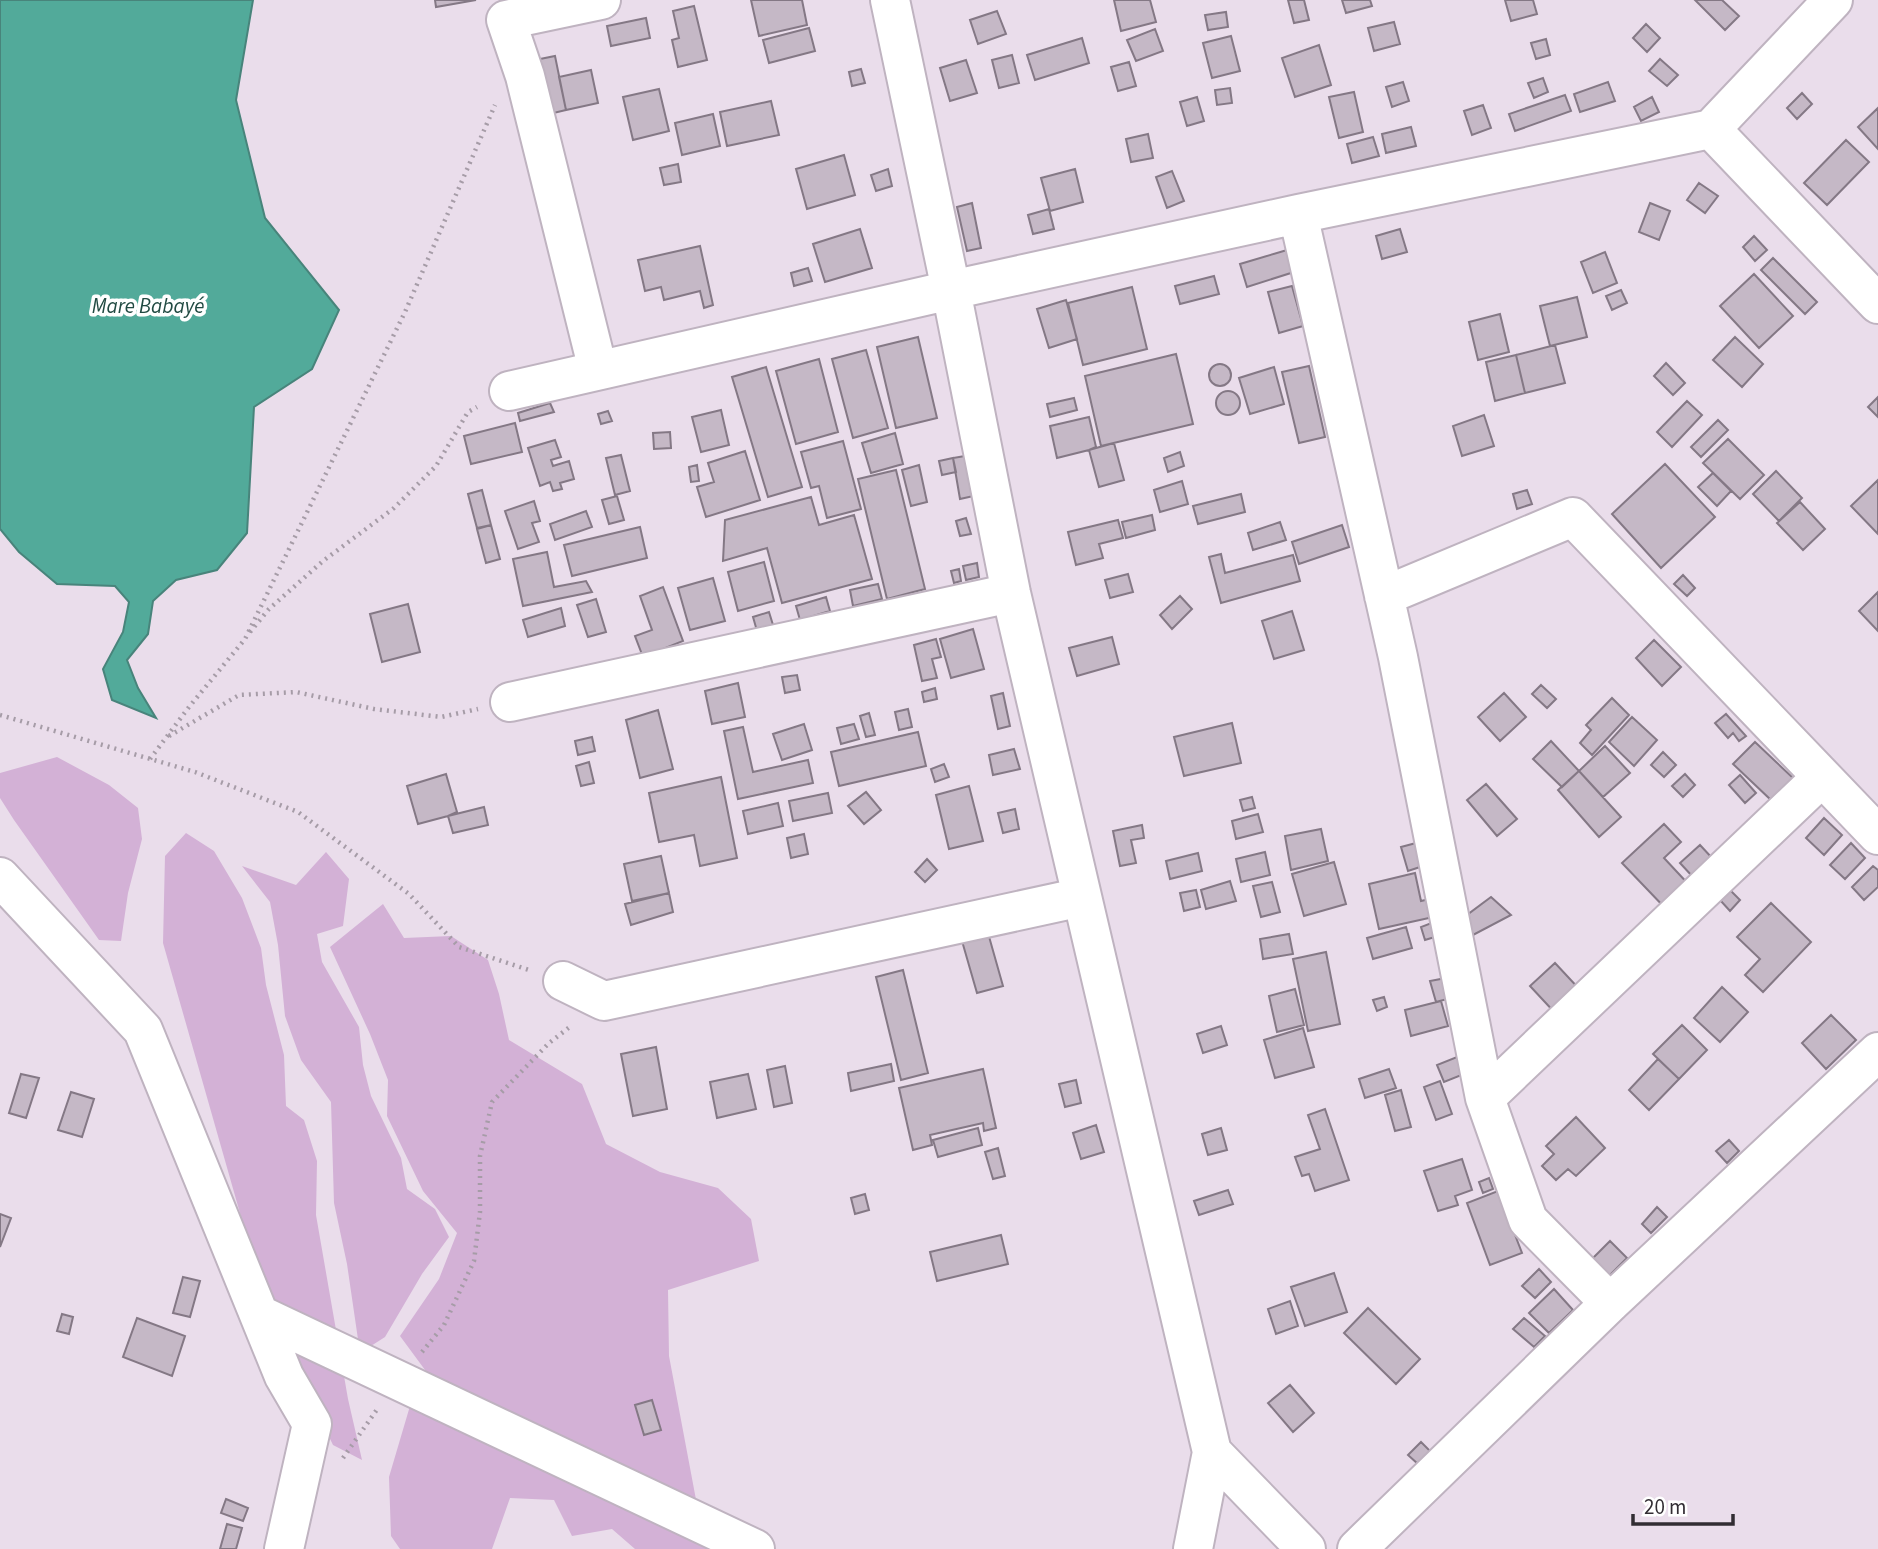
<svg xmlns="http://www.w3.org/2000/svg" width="1878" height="1549" viewBox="0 0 1878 1549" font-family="'Source Sans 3',sans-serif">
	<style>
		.green { fill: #d3b1d6 }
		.water { fill: #52aa9a; stroke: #48847b; stroke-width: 2 }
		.building { fill: #c5b8c6; stroke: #847885; stroke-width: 2 }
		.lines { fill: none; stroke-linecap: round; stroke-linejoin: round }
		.minor-casing { stroke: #bfb3c0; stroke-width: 42 }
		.path { stroke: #a69ca7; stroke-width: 4.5; stroke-dasharray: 2 5; stroke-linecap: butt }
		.minor { stroke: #fff; stroke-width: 38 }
		.labels { text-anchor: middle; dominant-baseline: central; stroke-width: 7; stroke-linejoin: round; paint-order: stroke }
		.water-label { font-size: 21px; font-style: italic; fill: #214a42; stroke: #fff }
	</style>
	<rect width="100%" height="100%" fill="#eaddeb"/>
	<path class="green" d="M57 757 109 785 138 808 142 839 128 893 121 941 99 940 14 820 0 798V773Z
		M186 833 214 851 242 898 261 948 266 985 284 1055 286 1106 304 1120 317 1161 316 1215 348 1399 362 1460 333 1445 316 1410 275 1336 163 943 165 856Z
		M326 852 349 879 343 926 317 934 322 962 359 1027 363 1065 371 1096 401 1158 407 1189 435 1209 449 1237 422 1274 385 1337 360 1353 347 1264 334 1203 331 1102 301 1060 285 1016 278 945 270 902 242 866 296 885Z
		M383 904 404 938 451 936 488 960 499 994 509 1040 582 1084 606 1144 660 1172 718 1188 751 1219 759 1261 668 1290 669 1356 697 1505 772 1549H635L612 1529 572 1536 554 1500 510 1498 492 1549H400L391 1536 389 1477 415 1389 428 1374 400 1336 439 1279 457 1233 423 1191 387 1116 388 1080 370 1034 330 947Z"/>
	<path class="water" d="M0 0H253L236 100 265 218 339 310 312 369 254 407 247 533 217 570 176 580 153 601 148 634 127 660 138 688 156 718 112 700 103 669 123 632 129 602 115 586 57 584 19 552 0 529Z"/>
	<path class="building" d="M435 0H476L436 7Z
		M751 0H802L807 25 759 36Z
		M1114 0H1150L1156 22 1121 31Z
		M1288 0H1304L1309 20 1294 23Z
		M1342 0H1370L1372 6 1346 13Z
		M1505 0H1533L1537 14 1511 21Z
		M1695 0H1722L1739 16 1725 30Z
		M694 6 707 60 678 67 672 40 679 38 673 11Z
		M997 11 1006 34 978 44 970 20Z
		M1226 12 1228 27 1208 30 1205 15Z
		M646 18 650 38 611 46 607 26Z
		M1394 22 1400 44 1374 51 1368 28Z
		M1646 24 1660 38 1647 52 1633 38Z
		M809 28 815 51 769 63 763 40Z
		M1155 29 1163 51 1136 61 1127 40Z
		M1231 36 1240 71 1212 78 1203 43Z
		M1082 38 1089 63 1035 80 1027 55Z
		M1546 39 1550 55 1536 59 1531 43Z
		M1319 45 1331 85 1295 97 1282 58Z
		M1012 55 1019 83 999 88 992 60Z
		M555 56 566 110 541 116 530 61Z
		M1660 59 1678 75 1667 86 1649 71Z
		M966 60 977 93 950 101 940 68Z
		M1129 62 1136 86 1118 91 1111 67Z
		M861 69 865 83 852 86 849 72Z
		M591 70 598 103 566 110 559 77Z
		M1543 78 1548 92 1534 98 1528 83Z
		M1403 82 1409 101 1392 107 1386 87Z
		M1608 82 1615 101 1580 112 1574 94Z
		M1230 88 1232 103 1217 105 1215 90Z
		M659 89 669 131 633 140 623 97Z
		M1354 92 1363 132 1339 138 1329 97Z
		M1802 93 1812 104 1797 119 1787 108Z
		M1565 95 1571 111 1515 131 1509 114Z
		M1197 97 1204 121 1187 126 1180 102Z
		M1652 97 1659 112 1641 121 1634 107Z
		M771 101 779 135 727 146 720 112Z
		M1483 105 1491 128 1472 135 1464 111Z
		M1878 108V149L1858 127Z
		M713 114 720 146 682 155 675 123Z
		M1411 127 1416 146 1386 153 1382 134Z
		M1148 134 1153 158 1131 162 1126 139Z
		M1373 137 1379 156 1352 163 1347 144Z
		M1846 140 1869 162 1827 205 1804 183Z
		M844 155 855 195 807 209 796 169Z
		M678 164 681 182 664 185 660 168Z
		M888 169 892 186 876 191 871 175Z
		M1075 169 1083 202 1050 211 1041 178Z
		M1172 171 1184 201 1167 208 1156 177Z
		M1699 183 1718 196 1705 213 1687 200Z
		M972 203 981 248 967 251 957 207Z
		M1650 203 1670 211 1659 240 1639 232Z
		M1049 209 1054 229 1033 234 1028 215Z
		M860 229 872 268 825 282 813 244Z
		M1400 229 1407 252 1382 259 1376 236Z
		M1754 236 1767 250 1755 261 1743 247Z
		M700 246 713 305 704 308 700 291 664 300 661 287 645 291 638 260Z
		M1287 250 1294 272 1247 287 1240 264Z
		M1605 252 1617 283 1593 293 1581 262Z
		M1773 258 1817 302 1805 314 1761 270Z
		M808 268 812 281 794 286 791 273Z
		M1754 274 1793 316 1759 348 1720 306Z
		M1214 276 1219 294 1180 304 1175 286Z
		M1292 286 1303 326 1279 333 1268 292Z
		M1132 287 1147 349 1083 365 1068 303Z
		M1621 290 1627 303 1612 310 1606 296Z
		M1577 297 1587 337 1550 346 1540 306Z
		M1066 300 1077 339 1049 348 1037 309Z
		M1500 314 1509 352 1478 360 1469 322Z
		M918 337 937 418 896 428 877 347Z
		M1735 337 1763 364 1742 387 1713 360Z
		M1555 345 1565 383 1525 393 1516 355Z
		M866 350 888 428 853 438 832 359Z
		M1176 354 1193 424 1101 446 1085 376Z
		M1516 355 1525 393 1495 401 1486 362Z
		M819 359 838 432 796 444 776 371Z
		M1666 363 1685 383 1673 395 1654 376Z
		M1209 375a11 11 0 1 1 22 0a11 11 0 1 1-22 0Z
		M1309 366 1325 437 1299 443 1282 372Z
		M766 367 802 487 768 497 732 377Z
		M1274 367 1284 404 1250 414 1239 378Z
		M1216 403a12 12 0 1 1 24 0a12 12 0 1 1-24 0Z
		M1878 397V417L1868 407Z
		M1074 398 1077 410 1050 417 1047 404Z
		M1687 401 1702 415 1672 447 1657 432Z
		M550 403 554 412 520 421 518 413Z
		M721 410 729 445 701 452 692 417Z
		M608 411 612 421 601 424 598 414Z
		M1484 415 1494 446 1462 456 1453 426Z
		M1089 417 1096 447 1089 450 1057 458 1050 426Z
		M1718 420 1728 430 1701 457 1691 447Z
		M515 423 522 452 471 464 464 436Z
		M670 432 671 448 654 449 653 433Z
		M895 433 903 464 871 473 862 443Z
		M1728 439 1764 475 1740 499 1703 463Z
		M555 440 561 457 551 460 553 466 569 461 574 479 560 483 562 489 553 491 550 482 540 486 528 448Z
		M843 441 861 509 827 518 819 486 811 488 801 452Z
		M1114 443 1124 480 1099 487 1089 450Z
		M745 451 760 500 706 517 697 487 714 482 708 463Z
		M1180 452 1184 466 1168 472 1164 458Z
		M621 455 630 491 615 495 606 458Z
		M971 455 978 495 960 499 953 458Z
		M953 458 956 472 942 475 939 461Z
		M1665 464 1715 517 1661 568 1612 514Z
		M697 465 699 481 691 482 689 467Z
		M919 465 927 502 911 506 902 470Z
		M896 470 925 589 887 599 858 479Z
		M1776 471 1802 498 1779 521 1753 494Z
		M1713 473 1731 491 1717 506 1698 487Z
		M1878 480V534L1851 506Z
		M1182 481 1188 504 1160 512 1154 490Z
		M482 490 491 525 477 528 468 494Z
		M1527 490 1532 504 1517 509 1513 494Z
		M1241 494 1245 512 1198 524 1193 506Z
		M617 496 624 520 609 524 602 500Z
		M811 497 819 525 854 515 872 579 782 603 767 548 723 561 725 520Z
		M534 501 540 521 532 523 539 542 518 549 505 511Z
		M1800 502 1825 529 1803 550 1777 523Z
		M586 511 592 527 555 540 550 524Z
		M1152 515 1155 530 1126 538 1122 522Z
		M966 518 971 534 960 536 956 521Z
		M1118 520 1123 538 1099 544 1103 558 1076 565 1068 532Z
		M1280 522 1286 540 1253 550 1248 533Z
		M491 525 500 559 486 563 477 529Z
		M1342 525 1349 547 1299 564 1292 542Z
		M640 527 647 558 572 576 564 545Z
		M547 552 554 587 586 581 592 592 523 606 513 559Z
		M1221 554 1225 573 1293 555 1300 581 1221 603 1209 557Z
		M764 562 774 601 738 611 728 572Z
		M977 563 979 577 966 580 963 566Z
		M959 569 961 581 954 583 951 571Z
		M1128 574 1133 592 1110 598 1105 580Z
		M1683 575 1695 588 1687 596 1674 584Z
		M713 578 725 621 690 630 678 588Z
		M878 584 882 599 853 606 850 590Z
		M663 587 683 641 643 657 635 636 652 630 640 596Z
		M1878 592V631L1859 611Z
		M1180 596 1192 609 1172 629 1160 615Z
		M826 597 830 611 800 620 796 606Z
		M596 599 606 632 588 637 577 605Z
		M408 604 420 652 382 662 370 614Z
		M561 608 565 626 528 637 523 620Z
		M1292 611 1304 650 1274 659 1262 621Z
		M769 612 773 625 757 631 753 617Z
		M973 629 984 669 951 678 940 639Z
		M1112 637 1119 664 1077 676 1069 648Z
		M936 639 941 657 932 659 937 678 922 681 914 645Z
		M1654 640 1681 667 1662 686 1636 658Z
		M797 675 800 690 785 693 782 677Z
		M738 683 745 717 712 724 705 691Z
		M1541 685 1556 699 1547 708 1532 694Z
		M935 688 937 699 924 702 922 692Z
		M1003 693 1010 726 998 729 991 696Z
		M1504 693 1526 717 1500 741 1478 717Z
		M1612 698 1629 715 1592 755 1580 743 1591 730 1586 725Z
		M908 709 912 727 899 730 895 712Z
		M658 710 673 769 640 778 626 720Z
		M869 713 875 735 866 737 860 716Z
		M1726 714 1746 736 1739 741 1733 733 1728 738 1715 723Z
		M1632 717 1657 740 1634 766 1609 742Z
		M1232 723 1241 763 1184 776 1174 737Z
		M804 724 812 750 782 760 773 734Z
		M854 724 859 739 841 744 837 728Z
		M743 727 753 772 808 760 813 783 738 799 724 731Z
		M918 732 926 766 839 786 831 752Z
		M592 737 595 751 578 755 575 741Z
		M1551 741 1579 771 1562 787 1533 759Z
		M1755 742 1793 778 1771 800 1733 764Z
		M1605 746 1630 773 1603 797 1579 771Z
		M1014 749 1020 769 993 775 989 755Z
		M1663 752 1676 765 1664 777 1651 765Z
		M589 762 594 783 581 786 576 766Z
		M944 764 949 777 935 782 931 769Z
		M1579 771 1621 817 1599 837 1558 790Z
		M446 774 457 812 448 816 418 824 407 786Z
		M1685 774 1695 785 1683 797 1672 786Z
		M1740 775 1756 793 1745 803 1729 785Z
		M721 777 737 858 700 866 694 835 659 842 649 793Z
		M1486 784 1517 819 1497 836 1467 800Z
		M969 786 983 841 949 849 936 795Z
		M866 792 881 810 864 824 848 806Z
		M828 793 832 813 793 821 789 801Z
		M1252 797 1255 808 1243 811 1240 800Z
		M778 803 783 826 748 834 743 811Z
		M484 807 488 825 453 833 448 816Z
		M1015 809 1019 829 1003 833 998 813Z
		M1258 814 1263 832 1236 839 1232 821Z
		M1824 818 1842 835 1824 855 1806 838Z
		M1664 824 1681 842 1664 858 1692 888 1668 911 1622 863Z
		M1142 825 1144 838 1131 840 1136 863 1120 866 1113 831Z
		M1321 829 1328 861 1291 870 1285 836Z
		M804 834 808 854 791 858 787 838Z
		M1416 843 1423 866 1408 871 1401 847Z
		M1851 843 1865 858 1845 879 1830 865Z
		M1700 845 1713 859 1693 877 1680 863Z
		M1265 852 1270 875 1241 882 1236 859Z
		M1198 853 1202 871 1170 879 1166 861Z
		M661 856 669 893 632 901 624 864Z
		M927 859 937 870 925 882 915 872Z
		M1334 862 1346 904 1304 916 1292 874Z
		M1873 866 1878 870V887L1864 900 1852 887Z
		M1415 873 1421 901 1434 898 1438 916 1379 929 1369 884Z
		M1230 881 1236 901 1206 909 1201 890Z
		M1272 882 1280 912 1261 917 1253 886Z
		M1196 890 1200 907 1184 911 1180 893Z
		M1730 890 1740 900 1730 911 1720 900Z
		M669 893 673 912 631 925 625 904Z
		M1491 897 1511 915 1473 935 1467 915Z
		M1771 903 1811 942 1763 992 1745 975 1760 959 1737 937Z
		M1434 922 1438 936 1425 940 1421 927Z
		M1406 927 1412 948 1373 959 1367 938Z
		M988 933 1003 986 977 993 962 941Z
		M1289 934 1293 954 1263 959 1260 939Z
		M1326 952 1340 1024 1308 1031 1293 959Z
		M1555 963 1582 992 1557 1015 1530 986Z
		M903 970 928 1073 901 1080 876 977Z
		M1446 978 1451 998 1436 1002 1430 981Z
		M1722 987 1748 1012 1720 1042 1694 1018Z
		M1295 989 1304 1025 1277 1032 1269 996Z
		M1384 997 1387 1007 1377 1011 1373 1000Z
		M1441 1001 1448 1026 1411 1036 1405 1010Z
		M1831 1015 1856 1040 1826 1069 1802 1043Z
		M1682 1025 1707 1050 1679 1079 1653 1054Z
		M1221 1026 1227 1045 1203 1053 1197 1034Z
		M1303 1028 1314 1067 1275 1078 1264 1040Z
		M656 1047 667 1109 633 1116 621 1054Z
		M1462 1055 1469 1072 1444 1082 1437 1065Z
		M1658 1059 1679 1079 1649 1110 1629 1090Z
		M891 1064 894 1081 851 1091 848 1073Z
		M785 1066 792 1103 774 1107 767 1070Z
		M983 1069 996 1128 984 1131 983 1123 930 1135 932 1145 913 1150 899 1088Z
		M1389 1069 1396 1088 1365 1098 1359 1079Z
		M21 1074 39 1078 26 1118 9 1113Z
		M748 1074 756 1109 717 1118 710 1082Z
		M1076 1080 1081 1103 1065 1107 1059 1084Z
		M1440 1081 1452 1114 1436 1120 1424 1087Z
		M1401 1090 1411 1127 1395 1131 1385 1095Z
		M71 1092 94 1099 82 1137 58 1130Z
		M1325 1109 1349 1180 1315 1191 1309 1174 1302 1176 1295 1157 1320 1149 1308 1115Z
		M1576 1117 1605 1148 1576 1176 1568 1169 1556 1180 1542 1166 1554 1154 1546 1146Z
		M1096 1125 1104 1152 1081 1159 1073 1133Z
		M978 1128 982 1145 938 1157 933 1140Z
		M1221 1128 1227 1150 1208 1155 1202 1134Z
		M1729 1140 1739 1151 1727 1163 1716 1151Z
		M998 1148 1005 1176 993 1179 985 1152Z
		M1462 1159 1472 1190 1455 1196 1458 1205 1438 1211 1424 1171Z
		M1489 1178 1493 1189 1483 1193 1479 1182Z
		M1228 1190 1233 1204 1199 1215 1194 1201Z
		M1498 1191 1522 1253 1490 1265 1467 1203Z
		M865 1194 869 1210 855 1214 851 1198Z
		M1657 1207 1667 1217 1651 1233 1642 1224Z
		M0 1214 11 1218 0 1247Z
		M1001 1235 1008 1264 937 1281 930 1252Z
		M1610 1241 1627 1258 1601 1284 1584 1267Z
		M1539 1269 1551 1282 1535 1298 1522 1286Z
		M1334 1273 1347 1312 1305 1326 1291 1287Z
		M183 1277 200 1281 190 1317 173 1313Z
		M1554 1289 1573 1310 1549 1333 1529 1313Z
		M1290 1301 1298 1326 1276 1334 1268 1309Z
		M1368 1308 1420 1359 1396 1384 1344 1333Z
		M62 1314 73 1317 69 1334 57 1331Z
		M137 1318 185 1336 172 1376 123 1357Z
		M1524 1318 1545 1336 1534 1347 1513 1329Z
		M1290 1385 1314 1413 1293 1432 1268 1403Z
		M652 1400 661 1430 644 1435 635 1405Z
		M1421 1442 1430 1451 1418 1464 1408 1455Z
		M226 1499 248 1508 243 1521 221 1513Z
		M227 1524 242 1528 236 1549H220Z"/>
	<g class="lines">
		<defs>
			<path id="minor" d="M890 0 951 290 1011 593 1212 1452 1306 1549
				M1711 129 1878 304
				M1298 214 1398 657 1485 1098 1528 1220 1610 1303
				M598 370 525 76 506 20 601 0
				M509 391 951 290 1298 214 1711 129 1833 0
				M1384 596 1573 517 1878 835
				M510 702 1011 593
				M0 877 143 1030 284 1376 312 1424 284 1549
				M563 981 604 1001 1082 897
				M1485 1098 1822 777
				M260 1315 755 1549
				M1193 1549 1212 1452
				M1357 1549 1610 1303 1878 1052"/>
		</defs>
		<use href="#minor" class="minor-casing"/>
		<path class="path" d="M250 632 269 609 323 561 394 508 436 466 468 412 477 407
			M0 715 195 772 298 812 409 894 459 947 529 970
			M169 736 239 695 296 692 374 709 441 717 478 709
			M150 759 189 707 245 639 405 312 495 105
			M422 1352 444 1325 474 1261 480 1212V1156L492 1102 549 1043 571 1026
			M343 1458 378 1408"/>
		<use href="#minor" class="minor"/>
	</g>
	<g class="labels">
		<g class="water-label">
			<text x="148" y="306">Mare Babayé</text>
		</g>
	</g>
	<path d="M1633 1514v10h100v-10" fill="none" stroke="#322d33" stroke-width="3.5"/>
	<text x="1644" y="1514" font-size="21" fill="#322d33" stroke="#ffffff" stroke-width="5" paint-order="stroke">20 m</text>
</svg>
